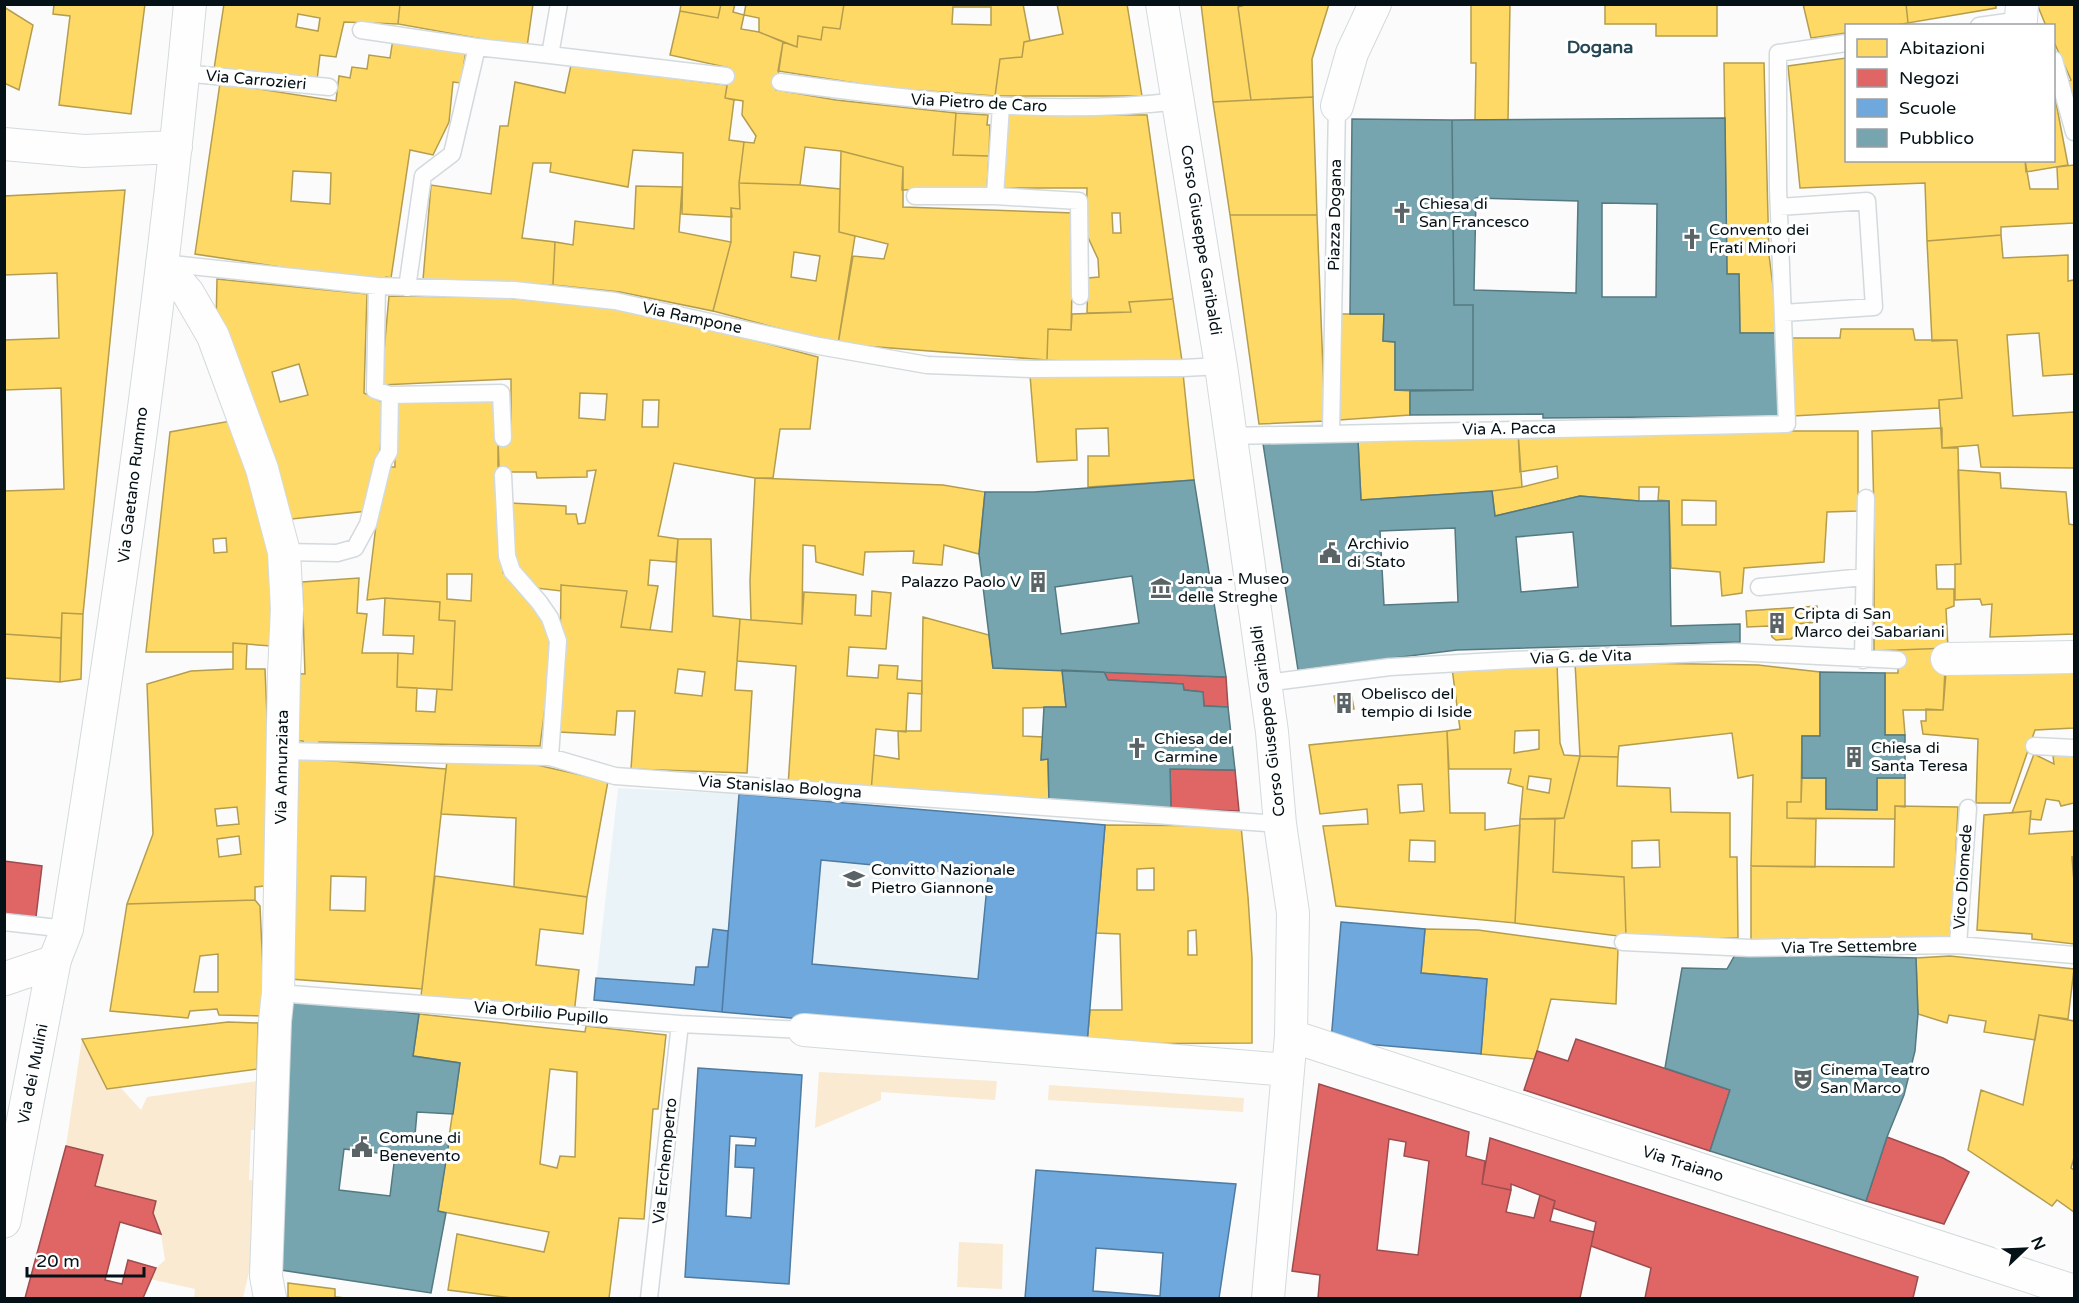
<svg xmlns="http://www.w3.org/2000/svg" width="2079" height="1303" viewBox="0 0 2079 1303" font-family="'Varela Round',sans-serif">
	<style>
		.built { fill: #eaf4f8 }
		.green { fill: #faead1 }
		.homes { fill: #ffd966; stroke: #b49d4e; stroke-width: 1.5; fill-rule: evenodd }
		.shops { fill: #e06666; stroke: #9e4c4e; stroke-width: 1.5; fill-rule: evenodd }
		.schools { fill: #6fa8dc; stroke: #4f7ba1; stroke-width: 1.5; fill-rule: evenodd }
		.public { fill: #76a5af; stroke: #547981; stroke-width: 1.5; fill-rule: evenodd }
		.lines { fill: none; stroke-linecap: round; stroke-linejoin: round }
		.lane-casing { stroke: #d3dadd; stroke-width: 19 }
		.street-casing { stroke: #d3dadd; stroke-width: 34 }
		.secondary-casing { stroke: #d3dadd; stroke-width: 35 }
		.lane { stroke: #fefefe; stroke-width: 16 }
		.street { stroke: #fefefe; stroke-width: 32 }
		.secondary { stroke: #fefefe; stroke-width: 33 }
		.labels { text-anchor: middle; dominant-baseline: central; stroke-width: 6; stroke-linejoin: round; paint-order: stroke }
		.street-label { font-size: 16px; fill: #041116; stroke: #fff }
		.poi-label { font-size: 16px; fill: #041116; stroke: #fff; text-anchor: start }
		.neighbourhood-label { font-size: 18px; font-weight: bold; fill: #254753; stroke: #fff }
	</style>
	<rect width="100%" height="100%" fill="#fbfbfb"/>
	<path class="built" d="M618 788 739 794 1105 825 1087 1044 594 1000Z"/>
	<path class="green" d="M82 1039 107 1089 120 1087 141 1110 147 1097 264 1080 261 1130H251L249 1180 260 1181 257 1237 243 1298H194L195 1289 150 1279 156 1268 165 1260 161 1234 153 1213 156 1201 95 1186 66 1146Z
		M819 1072 997 1081 995 1100 881 1092V1100L815 1128Z
		M1049 1085 1244 1098 1243 1112 1048 1100Z
		M959 1242 1003 1244 1002 1289 957 1287Z"/>
	<path class="homes" d="M54 4H145L131 114 59 105 70 16 53 14Z
		M224 4H400L398 24 344 22 336 57 320 55 317 80 214 69ZM298 14 320 18 318 31 296 27Z
		M400 4H533L527 47 398 24Z
		M681 4H721L718 18 680 11Z
		M721 4H735L733 12 744 15 741 29 759 32 783 42 776 90 836 100 956 113 953 155 989 156 987 188 902 190 903 167 841 151 805 147 800 185 739 183 744 142 754 143 756 136 742 115 743 101 725 98 730 68 670 55 680 11 718 18Z
		M746 4H844L840 29 823 27 821 40 798 36 797 47 759 32V18L744 15Z
		M844 4H1023L1030 41 1024 42 1022 57 1000 59 995 96 887 88 778 71 783 42 797 47 798 36 821 40 823 27 840 29ZM953 7H991V25L952 24Z
		M1057 4H1127L1142 96H995L1000 59 1022 57 1024 42 1063 34Z
		M1201 4H1248L1238 7 1251 100 1213 102Z
		M1248 4H1329L1312 59 1313 97 1251 100 1238 7Z
		M1471 4H1510L1508 120H1475L1476 63H1471Z
		M1605 4H1717V36H1656V24H1605Z
		M1803 4H1906L1908 23 1891 26H1846V33L1811 38Z
		M1906 4H1996V8L1908 23Z
		M2037 4H2074V104L2065 83 2071 80 2054 42V26H2046Z
		M4 7 33 25 19 90 4 83Z
		M393 39 466 50 461 83 453 82 449 122 433 155 410 150 391 278 386 277 385 283 195 254 220 83 336 101 339 76 350 78 352 67 367 69 369 55 390 58ZM293 171 331 173 330 204 291 201Z
		M1846 58V160H2025L2030 189H2058L2057 167 2074 165V223L2001 227V235L1927 241 1925 183 1800 188 1788 66Z
		M1724 63H1764L1769 255 1779 333H1740L1739 274H1727Z
		M571 65 727 85 725 98 734 100 729 140 744 142 739 183 740 209 731 208 732 217 682 214 683 153 633 150 628 187 550 172 551 163H533L522 238 555 242 553 285 423 280 431 185 491 194 500 126H508L515 82 565 93Z
		M2054 92 2068 165 2026 172 2025 160H2054Z
		M1313 97 1317 215H1230L1213 102Z
		M956 113 988 115 987 125H990L989 156 953 155Z
		M1006 114 1147 115 1173 299 1129 302 1131 312 1087 313 1088 278 1099 277 1098 259 1086 233 1087 188H1004ZM1112 213H1120L1121 233H1113Z
		M841 151 903 167V207L1074 213 1071 330 1048 329 1047 360 838 344 853 256 884 259 888 244 839 232Z
		M739 183 800 185 840 189 839 232 855 236 838 344 713 311 731 242V208L740 209ZM794 252 820 256 816 281 791 277Z
		M636 186 682 187 679 232 731 242 713 311 620 292 553 285 555 242 573 245 575 221 634 229Z
		M125 190 83 614 62 613 61 638 4 634V491L64 489 61 388 4 390V340L59 338 57 273 4 275V196Z
		M1230 215H1317L1325 421 1259 424Z
		M2001 235 2003 258 2068 255V281L2074 280V374L2043 376 2039 333 2007 335 2013 416 2074 412V468L1981 467 1978 445 1942 448 1939 400 1962 398 1957 340 1932 341 1927 241Z
		M217 279 367 294 364 393 384 403 380 452 368 511 282 520 216 326ZM299 364 308 395 280 402 272 372Z
		M389 296 499 297 609 308 712 329 818 357 810 429H780L773 478H755L674 463 658 536 678 539 676 562 650 560 648 585 658 586 650 630 621 627 627 591 561 585V591L528 587 508 558 511 503 566 506V514H576L578 524 585 523 596 470 587 471V477L537 478 536 472H498V440H511V379L381 385ZM580 393 607 394 605 420 579 418ZM643 400H659L658 427H642Z
		M1173 299 1183 368 1047 360 1048 329 1071 330 1072 314 1131 312 1129 302Z
		M1340 314H1384L1383 341 1395 342V390L1410 391V415L1339 420Z
		M1841 329H1913L1915 340H1957L1962 398 1939 400V408L1793 416 1791 338H1840Z
		M1183 373 1194 480 1088 487V456H1109L1108 428 1076 429 1077 460 1037 462 1030 375Z
		M494 398 498 440 503 573 521 585 550 632 548 685 540 746 319 742 316 747 304 746 303 741 287 740 284 673 305 674 302 582 359 578 357 613 367 614 362 653H398L397 687 417 688 416 711 435 712 437 689 452 690 455 621 439 620 440 602 385 598 367 600 383 467H395L394 400ZM447 574H472L471 601 447 599Z
		M236 420 282 603 271 646 233 643V652H146L170 432ZM226 538 227 552 214 553 213 539Z
		M1942 428V448H1958L1961 564 1936 565 1937 589H1954V606L1946 609 1948 648 1874 651V514L1872 431Z
		M1518 431H1858V511L1827 512 1824 562 1744 568 1742 593 1722 596 1720 572 1671 568 1669 501 1658 500 1659 487H1639V501L1580 496 1495 516 1492 491 1522 487 1558 478 1557 466 1520 472ZM1682 500 1716 501V525H1682Z
		M1518 431 1522 487 1492 491 1361 500 1358 440Z
		M1958 470 2000 473 2001 488 2066 492 2069 524 2074 525V634L1990 637 1992 604 1982 605 1980 599 1955 600V564H1961Z
		M755 478 943 485 985 492 979 554 944 545 942 565 913 563 914 551 865 552 863 575 816 562 815 546 803 545 802 624 751 620 750 581Z
		M678 539H711L713 616 740 619 735 690 752 691 747 773 631 769 635 711H617L615 735 559 732 561 585 627 591 621 627 672 632ZM678 669 705 672 702 696 675 693Z
		M872 591 891 593 886 649 849 647 847 676 878 678 879 665 898 666 897 679 922 681V694L908 693 906 732 876 729 871 792 788 786 796 666 737 661 740 619 802 624 804 592 856 595 855 615 871 616Z
		M385 598 440 602 439 620 455 621 452 690 397 687 398 653 413 654 414 636 383 635Z
		M1817 606 1818 622 1797 624 1795 635 1791 639 1776 640 1772 637 1769 626 1747 627 1746 611Z
		M62 613 83 614 81 679 60 682Z
		M923 617 989 635 993 668 1062 670 1066 707 1023 708V736L1043 737 1041 760 1048 759 1049 803 871 792 874 755 899 759 898 731H921Z
		M4 634 61 638 60 682 4 678Z
		M233 643 247 644 246 669H265L274 885 255 887V900L127 904 153 834 147 684 191 671 233 669ZM237 807 239 824 217 826 215 809ZM239 836 241 854 219 857 217 839Z
		M1948 648 1943 710H1903L1905 735H1885V673H1898V650Z
		M1575 662 1758 665 1820 672V736H1802L1801 802H1787V818L1816 819 1815 867 1751 866 1753 775 1738 778 1732 733 1619 746 1618 757 1580 756Z
		M1557 663 1560 743 1564 755 1580 756 1564 818 1520 819 1523 787 1508 783 1511 769H1449L1447 731 1460 729 1452 668ZM1539 730V749L1514 753 1515 731ZM1529 776 1551 779 1549 793 1527 789Z
		M2074 668V728L2035 730 2010 803H1976L1978 739 1923 734 1921 721H1926V709L1943 710 1945 669Z
		M1351 693 1354 709 1337 712 1334 696Z
		M1447 731 1450 813H1485V830L1520 825 1515 923 1336 906 1323 826 1368 824 1367 809 1320 814 1309 745ZM1422 784 1424 811 1400 813 1398 785ZM1410 840 1435 841V862L1409 861Z
		M2074 752V803L2061 806 2059 801 2046 799 2041 820 2030 819 2031 811 2012 813 2034 754 2054 764 2053 756Z
		M1580 756 1618 757 1617 786 1670 788 1671 812 1730 813V857H1737L1738 938 1626 937 1624 877 1553 872 1555 819 1564 818ZM1659 840 1660 867 1632 868V841Z
		M291 758 446 769 422 989 290 979ZM331 876 366 877 365 911 330 910Z
		M447 761 528 763 608 781 587 897 514 887 516 818 441 814Z
		M1802 778H1826V809L1877 810V778H1905V807L1895 806V819L1787 818V802H1801Z
		M1895 806 1958 807 1952 937 1751 942V866L1894 867Z
		M2031 811 2029 834 2074 831V857H2072L2074 882V944L2032 939V934L1977 930 1984 815Z
		M1520 819H1555L1553 872 1624 877 1626 937 1515 923Z
		M1105 825 1241 826 1248 897 1252 958V1043L1087 1044 1090 1010H1122L1120 934 1096 933ZM1154 868V890H1137V869ZM1196 930 1197 955H1188V931Z
		M435 876 587 897 583 934 540 929 536 965 579 970 574 1014 421 996Z
		M255 900 260 906 265 1016 219 1015 217 1009 190 1011 188 1018 110 1011 127 904ZM218 954V992H194L200 956Z
		M1425 929 1478 930 1618 949 1616 1004 1551 999 1535 1059 1481 1054 1487 979 1421 973Z
		M1950 956 2074 969 2068 1019 2039 1015 2035 1040 1984 1032 1986 1021 1949 1015 1947 1023 1918 1014 1916 958Z
		M419 1014 585 1032 586 1026 666 1035 658 1109H653L644 1219 619 1218 609 1298H513L448 1290 457 1234 544 1252 549 1232 438 1211 460 1063 413 1056ZM550 1069 577 1072 575 1157 560 1156 557 1168 540 1164Z
		M2039 1015 2074 1021V1158L2071 1168 2074 1170V1212L2057 1200 2052 1206 1968 1150 1981 1090 2023 1105Z
		M228 1022 258 1023 257 1069 107 1089 82 1039Z
		M288 1283 335 1289V1297L346 1298H288Z"/>
	<path class="shops" d="M1104 672 1226 677 1228 707 1204 706 1203 692 1184 690 1183 684 1108 680Z
		M1170 769 1235 770 1239 811 1171 809Z
		M4 861 42 866 36 917 4 913Z
		M1576 1039 1730 1090 1710 1151 1524 1090 1537 1051 1568 1061Z
		M1319 1084 1469 1132 1466 1156 1485 1161 1482 1184 1511 1190 1506 1212 1534 1218 1540 1195 1555 1201 1550 1221 1594 1232 1580 1298H1318L1320 1275 1292 1271ZM1389 1139 1406 1142 1404 1156 1429 1161 1418 1255 1377 1250Z
		M1887 1137 1943 1158 1969 1172 1944 1224 1866 1201Z
		M1490 1138 1918 1277 1913 1298H1645L1651 1268 1591 1246 1596 1222 1553 1208 1555 1201 1511 1184V1190L1482 1184Z
		M66 1146 103 1155 95 1186 156 1201 153 1213 161 1234 120 1222 105 1280 122 1284 128 1260 156 1268 143 1298H25Z"/>
	<path class="schools" d="M739 794 1105 825 1087 1044 722 1012ZM821 860 988 876 978 979 812 964Z
		M1341 922 1425 929 1421 973 1487 979 1481 1054 1331 1041Z
		M713 929 728 931 722 1012 594 1000 596 978 694 985 696 967H708Z
		M698 1068 802 1075 789 1284 685 1277ZM730 1136 756 1138 755 1146 736 1145 735 1167 754 1168 751 1218 726 1216Z
		M1036 1170 1236 1184 1219 1298H1025ZM1096 1248 1163 1253 1160 1296 1093 1291Z"/>
	<path class="public" d="M1725 118 1727 274H1739L1740 333H1779L1780 416 1543 418V414L1410 415V391L1473 390V305H1454L1452 120ZM1476 198 1578 201 1576 293 1474 290ZM1602 203 1657 204 1656 297H1602Z
		M1352 119 1452 120 1454 305H1473V390H1395V342L1383 341 1384 314H1350Z
		M1262 437 1358 440 1361 500 1492 491 1495 516 1580 496 1639 501H1669L1671 626 1740 624V642L1457 650 1298 670ZM1455 528 1458 602 1384 605 1380 531ZM1573 532 1578 587 1521 592 1516 537Z
		M1194 480 1226 677 993 668 979 554 985 492H1034ZM1132 576 1139 623 1061 634 1055 587Z
		M1062 670 1104 672 1108 680 1183 684 1184 690 1203 692 1204 706 1228 707 1235 770 1170 769 1171 809 1049 803 1048 759 1041 760 1044 707H1066Z
		M1820 672 1885 673V735H1905V778H1877V810L1826 809V778H1802V736H1820Z
		M1736 953 1916 958 1918 1014 1915 1051 1904 1095 1887 1137 1866 1201 1710 1151 1730 1090 1665 1068 1682 968 1727 969Z
		M291 1000 419 1014 413 1056 460 1063 453 1114 417 1112 415 1135 449 1142 438 1211 446 1213 431 1293 281 1270ZM344 1149 395 1155 390 1196 339 1190Z"/>
	<g class="lines">
		<defs>
			<path id="lane" d="M1979 26 2021 20 2025 23
				M361 30 477 47
				M550 55 726 76
				M2054 60 2074 132
				M183 73 329 87
				M780 82C912 100 1046 117 1179 101
				M915 196H995L1079 201 1080 296
				M995 196 1001 106
				M1779 207 1867 201 1874 307 1783 313
				M163 263 377 286 514 290 615 301 819 346 927 365 1032 369 1183 368 1221 366
				M407 288 423 176 452 154 477 47 550 55 559 4
				M390 395 501 393 503 438
				M1331 433 1337 106
				M1231 436 1787 424 1778 188V53L1846 43
				M503 475 507 556 512 571 539 602 550 618 558 641 550 757
				M284 552 337 553 355 548 368 524 383 462 389 452 390 395 375 390 377 286
				M1759 587 1864 577
				M1863 660 1866 498
				M1266 683 1390 667 1513 660 1735 652 1898 660
				M2034 746 2074 748
				M282 751 550 757 615 776 1280 824
				M4 922 67 929
				M1623 942 1750 948 1958 945 2074 955
				M1958 945 1968 808
				M278 993 680 1024 804 1030
				M649 1298 680 1024"/>
			<path id="street" d="M1162 4 1221 366 1272 732 1280 824 1293 913 1291 1036 1268 1298
				M2021 20 2022 4
				M1337 106 1352 53 1375 4
				M4 144 84 151 176 147
				M162 263 188 293 213 336 262 469 284 552 287 609 284 673 278 993 275 1021 266 1276 270 1298
				M1947 659 2074 657
				M54 962 67 929C116 622 161 314 190 4
				M804 1030 1287 1070
				M1291 1036 2074 1291"/>
			<path id="secondary" d="M4 979 54 962 4 1221"/>
		</defs>
		<use href="#lane" class="lane-casing"/>
		<use href="#street" class="street-casing"/>
		<use href="#secondary" class="secondary-casing"/>
		<use href="#lane" class="lane"/>
		<use href="#street" class="street"/>
		<use href="#secondary" class="secondary"/>
	</g>
	<defs>
		<symbol id="church-bare" viewBox="-9 -9 18 18"><path d="M-1.2-6h2.4v3.5h3.3v2.4h-3.3V6h-2.4V-.1h-3.3v-2.4h3.3Z" fill="#5a6366" stroke="#fff" stroke-width="2.5" paint-order="stroke"/></symbol>
		<symbol id="civic-bare" viewBox="-9 -9 18 18"><path d="M-.6-6.5H3V-4.5H.6V-3L4-1V1h2V6H-6V1h2V-1L-.6-3ZM-1.2 2.5V6h2.4V2.5Z" fill="#5a6366" stroke="#fff" stroke-width="2.5" paint-order="stroke"/></symbol>
		<symbol id="building-bare" viewBox="-9 -9 18 18"><path d="M-4-6H4V6H1V3H-1V6H-4ZM-2.5-4.3h1.7v1.8h-1.7ZM.8-4.3h1.7v1.8H.8ZM-2.5-1h1.7V.8h-1.7ZM.8-1h1.7V.8H.8Z" fill="#5a6366" stroke="#fff" stroke-width="2.5" paint-order="stroke"/></symbol>
		<symbol id="museum-bare" viewBox="-9 -9 18 18"><path d="M0-6L6-3V-2H-6V-3ZM-5-1h2V3h-2ZM-1-1h2V3h-2ZM3-1h2V3H3ZM-6 4H6V6H-6Z" fill="#5a6366" stroke="#fff" stroke-width="2.5" paint-order="stroke"/></symbol>
		<symbol id="school-bare" viewBox="-9 -9 18 18"><path d="M0-5L7-2L0 1L-7-2ZM-4 1L0 2.5L4 1V4Q0 6-4 4Z" fill="#5a6366" stroke="#fff" stroke-width="2.5" paint-order="stroke"/></symbol>
		<symbol id="theatre-bare" viewBox="-9 -9 18 18"><path d="M-5-5.5Q0-4 5-5.5V0Q5 5 0 6Q-5 5-5 0ZM-3.3-2.5H-1v1.5H-3.3ZM1-2.5H3.3v1.5H1ZM-2.8 1Q0 5.5 2.8 1Z" fill="#5a6366" stroke="#fff" stroke-width="2.5" paint-order="stroke"/></symbol>
	</defs>
	<g fill-rule="evenodd">
		<use href="#church-bare" x="1387" y="198" width="30" height="30"/>
		<use href="#church-bare" x="1677" y="224" width="30" height="30"/>
		<use href="#civic-bare" x="1315" y="538" width="30" height="30"/>
		<use href="#building-bare" x="1023" y="567" width="30" height="30"/>
		<use href="#museum-bare" x="1146" y="573" width="30" height="30"/>
		<use href="#building-bare" x="1762" y="608" width="30" height="30"/>
		<use href="#building-bare" x="1329" y="688" width="30" height="30"/>
		<use href="#church-bare" x="1122" y="733" width="30" height="30"/>
		<use href="#building-bare" x="1839" y="742" width="30" height="30"/>
		<use href="#school-bare" x="839" y="864" width="30" height="30"/>
		<use href="#theatre-bare" x="1788" y="1064" width="30" height="30"/>
		<use href="#civic-bare" x="347" y="1132" width="30" height="30"/>
	</g>
	<g class="labels">
		<g class="street-label">
			<text transform="translate(256 80) rotate(5)">Via Carrozieri</text>
			<text transform="translate(979 103) rotate(3)">Via Pietro de Caro</text>
			<text transform="translate(1335 215) rotate(-89)">Piazza Dogana</text>
			<text transform="translate(1201 240) rotate(81)">Corso Giuseppe Garibaldi</text>
			<text transform="translate(692 318) rotate(12)">Via Rampone</text>
			<text transform="translate(1509 429) rotate(-1)">Via A. Pacca</text>
			<text transform="translate(133 485) rotate(-83)">Via Gaetano Rummo</text>
			<text transform="translate(1581 657) rotate(-2)">Via G. de Vita</text>
			<text transform="translate(1268 721) rotate(-97)">Corso Giuseppe Garibaldi</text>
			<text transform="translate(282 767) rotate(-89)">Via Annunziata</text>
			<text transform="translate(780 787) rotate(4)">Via Stanislao Bologna</text>
			<text transform="translate(1963 877) rotate(-86)">Vico Diomede</text>
			<text transform="translate(1849 947) rotate(-1)">Via Tre Settembre</text>
			<text transform="translate(541 1013) rotate(5)">Via Orbilio Pupillo</text>
			<text transform="translate(33 1074) rotate(-79)">Via dei Mulini</text>
			<text transform="translate(665 1161) rotate(-84)">Via Erchemperto</text>
			<text transform="translate(1683 1164) rotate(18)">Via Traiano</text>
		</g>
		<g class="poi-label">
			<text x="1419" y="204">Chiesa di<tspan x="1419" dy="18">San Francesco</tspan></text>
			<text x="1709" y="230">Convento dei<tspan x="1709" dy="18">Frati Minori</tspan></text>
			<text x="1347" y="544">Archivio<tspan x="1347" dy="18">di Stato</tspan></text>
			<text x="1178" y="579">Janua - Museo<tspan x="1178" dy="18">delle Streghe</tspan></text>
			<text x="1021" y="582" text-anchor="end">Palazzo Paolo V</text>
			<text x="1794" y="614">Cripta di San<tspan x="1794" dy="18">Marco dei Sabariani</tspan></text>
			<text x="1361" y="694">Obelisco del<tspan x="1361" dy="18">tempio di Iside</tspan></text>
			<text x="1154" y="739">Chiesa del<tspan x="1154" dy="18">Carmine</tspan></text>
			<text x="1871" y="748">Chiesa di<tspan x="1871" dy="18">Santa Teresa</tspan></text>
			<text x="871" y="870">Convitto Nazionale<tspan x="871" dy="18">Pietro Giannone</tspan></text>
			<text x="1820" y="1070">Cinema Teatro<tspan x="1820" dy="18">San Marco</tspan></text>
			<text x="379" y="1138">Comune di<tspan x="379" dy="18">Benevento</tspan></text>
		</g>
		<g class="neighbourhood-label">
			<text x="1600" y="47">Dogana</text>
		</g>
	</g>
	<rect width="2079" height="1303" fill="none" stroke="#041116" stroke-width="12"/>
	<rect x="1845" y="24" width="210" height="138" fill="#ffffff" stroke="#9ba0a2" stroke-width="1.5"/>
	<rect x="1857" y="39" width="30" height="18" fill="#ffd966" stroke="#9ba0a2" stroke-width="1.5"/>
	<text x="1899" y="54" font-size="18" fill="#041116">Abitazioni</text>
	<rect x="1857" y="69" width="30" height="18" fill="#e06666" stroke="#9ba0a2" stroke-width="1.5"/>
	<text x="1899" y="84" font-size="18" fill="#041116">Negozi</text>
	<rect x="1857" y="99" width="30" height="18" fill="#6fa8dc" stroke="#9ba0a2" stroke-width="1.5"/>
	<text x="1899" y="114" font-size="18" fill="#041116">Scuole</text>
	<rect x="1857" y="129" width="30" height="18" fill="#76a5af" stroke="#9ba0a2" stroke-width="1.5"/>
	<text x="1899" y="144" font-size="18" fill="#041116">Pubblico</text>
	<g transform="translate(2025 1249) rotate(67)" stroke="#ffffff" stroke-width="4.5" paint-order="stroke">
	<path d="M0-4.5L10 22L0 15L-10 22Z" fill="#041116"/>
	<text y="-9" font-size="16" font-weight="bold" text-anchor="middle" fill="#041116">N</text>
	</g>
	<path d="M27 1267v9h117v-9" fill="none" stroke="#041116" stroke-width="3"/>
	<text x="36" y="1267" font-size="18" fill="#041116" stroke="#ffffff" stroke-width="4.5" paint-order="stroke">20 m</text>
</svg>
